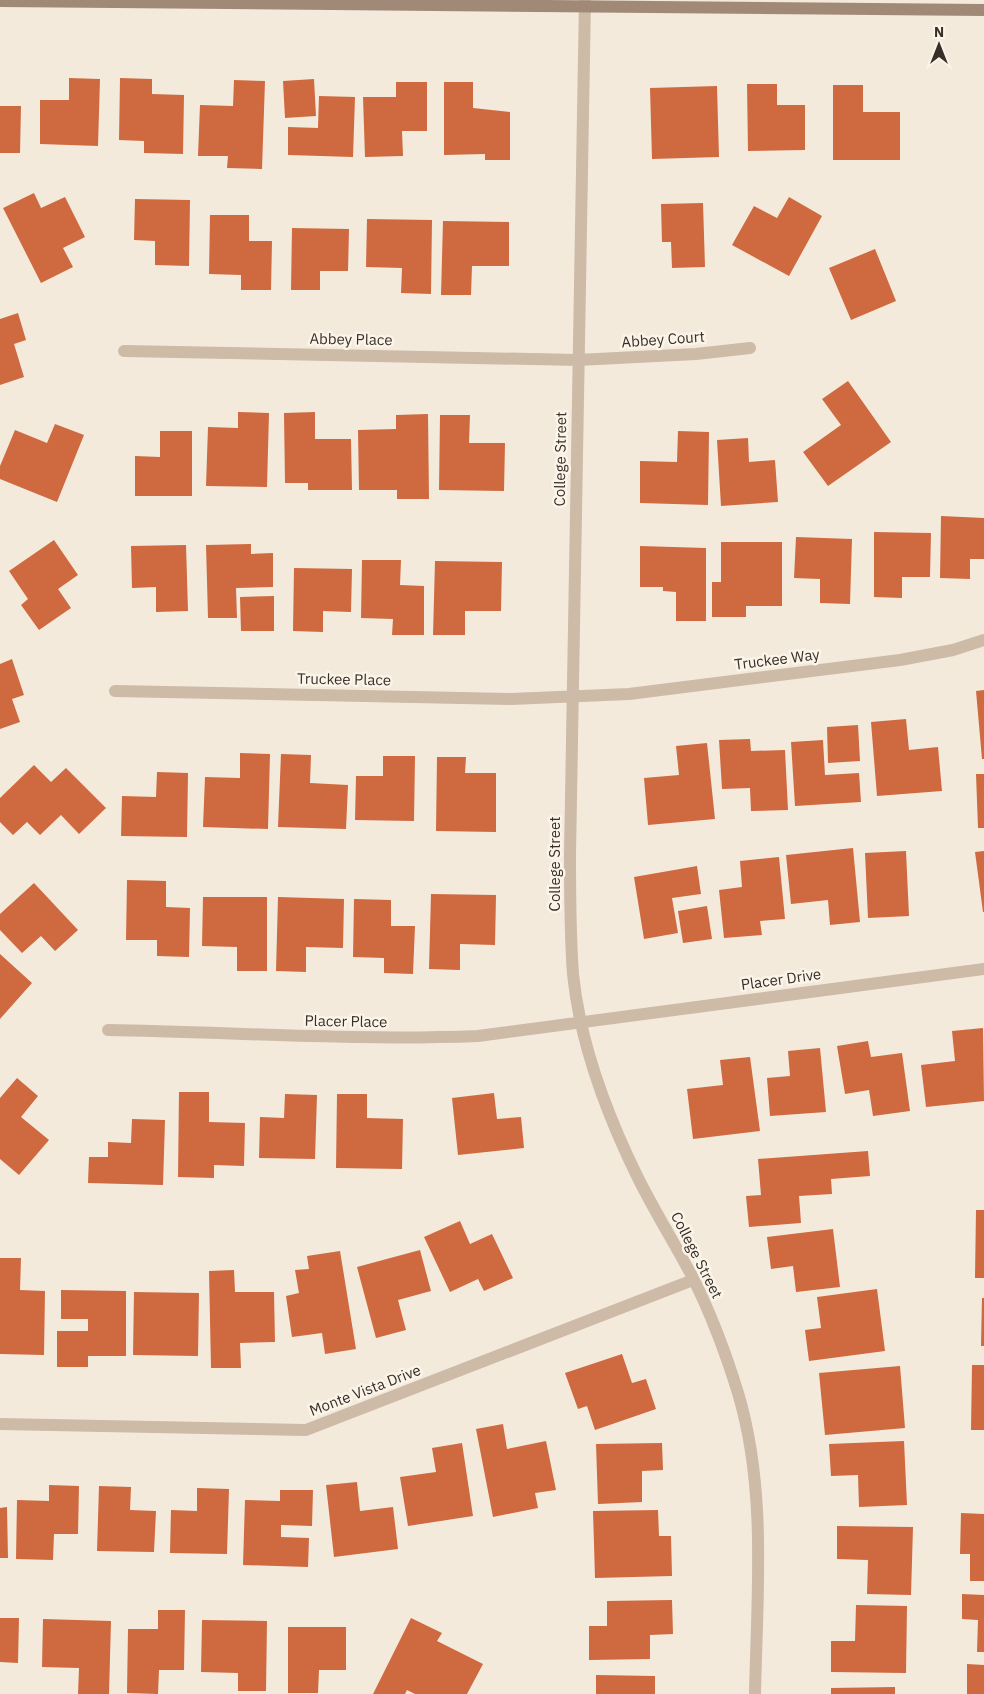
<svg xmlns="http://www.w3.org/2000/svg" width="984" height="1694" viewBox="0 0 984 1694" font-family="'IBM Plex Sans',sans-serif">
	<style>
		.building { fill: #cf693f }
		.lines { fill: none; stroke-linecap: round; stroke-linejoin: round }
		.street { stroke: #cdbaa7; stroke-width: 12 }
		.secondary { stroke: #a18978; stroke-width: 12 }
		.labels { text-anchor: middle; dominant-baseline: central; stroke-width: 5; stroke-linejoin: round; paint-order: stroke }
		.street-label { font-size: 15px; fill: #392e28; stroke: #fbf4e9 }
	</style>
	<rect width="100%" height="100%" fill="#f4eadc"/>
	<path class="building" d="M69 78 100 79 98 146 40 144V100H69Z
		M120 78 152 79V94L184 95 183 154 144 153V141L119 140Z
		M314 79 316 116 285 118 283 81Z
		M234 80 265 81 262 169 227 168 228 156H198L200 105 233 106Z
		M396 82H427V131H402L403 156 365 157 363 97H396Z
		M444 82H473V108L510 112V160H485V154L444 155Z
		M747 84H777V105H805V150L748 151Z
		M833 85H863V112H900V160H833Z
		M717 86 719 157 652 159 650 88Z
		M319 96 355 97 353 157 288 155V127L318 128Z
		M0 106H21L20 153H0Z
		M34 193 41 208 65 197 85 237 63 248 73 267 41 283 3 208Z
		M789 197 822 216 789 276 732 245 754 206 777 218Z
		M135 199 190 200 189 266 155 265V241L134 240Z
		M703 203 705 267 672 268 671 242H662L661 204Z
		M210 215H249V241H272L271 290H241V275L209 274Z
		M367 219 432 220 431 294 401 293 402 268 366 267Z
		M443 221 509 222V266H472L471 295H441Z
		M292 228 349 229 348 271H320V290H291Z
		M875 249 896 301 851 320 829 268Z
		M18 313 26 340 14 344 24 377 0 385V319Z
		M848 381 891 442 828 486 803 452 841 425 822 399Z
		M238 412 269 413 267 487 206 486 208 427 238 428Z
		M315 412V439H351L352 490H308V483H285L284 413Z
		M428 414 429 499H397V490H359L358 430 396 429V415Z
		M440 415H470L469 443H505L504 491 439 490Z
		M55 424 84 435 57 502 0 479V466L15 430 47 443Z
		M160 431H192V496H135V456L160 457Z
		M678 431 709 432 708 505 640 503V461L677 462Z
		M748 438 749 462 775 460 778 502 721 506 717 440Z
		M941 516 984 518V559H970V579L940 578Z
		M874 532 931 533 930 577H902V598L874 597Z
		M796 537 852 539 850 604 820 603V579L794 578Z
		M54 540 78 575 58 589 71 608 39 630 21 605 28 599 9 571Z
		M721 542H782V606H746V617H712V582H721Z
		M251 544V554L273 553V587L236 588 237 618H208L206 545Z
		M186 545 188 611 156 612V587L132 588 131 546Z
		M640 546 706 548V621H676V592L663 591V587H640Z
		M362 560H401L400 585 424 586V635H392L393 619 361 618Z
		M435 561 502 562 501 611H465V635H433Z
		M294 568 352 569 351 612 323 611V632L293 631Z
		M274 596V631H241L240 597Z
		M12 659 24 695 12 699 20 722 0 729V664Z
		M984 690V759H982L976 691Z
		M906 719 909 750 938 747 942 791 877 796 871 722Z
		M858 725 860 761 828 763 827 727Z
		M750 739 751 751 785 750 788 810 751 811 750 788 722 789 719 740Z
		M823 740 825 775 859 773 861 802 795 806 791 742Z
		M707 743 715 819 648 825 644 778 679 775 676 746Z
		M240 753 270 754 268 829 203 827 205 777 240 778Z
		M281 754 311 755 310 783 348 785 346 829 278 827Z
		M383 756H415L414 821 355 820 356 776H383Z
		M437 757H466L465 773H496V832L436 831Z
		M34 765 51 782 66 768 106 808 79 834 61 815 40 835 27 822 13 835 0 822V798Z
		M157 772 188 773 187 837 121 836 122 796 156 797Z
		M976 774H984V828H978Z
		M853 848 860 922 830 925 828 900 791 904 786 855Z
		M906 851 909 916 868 918 865 853Z
		M984 851V912H983L975 852Z
		M779 857 785 919 760 921 762 935 724 938 719 890 742 887 740 861Z
		M697 866 701 894 672 898 678 933 644 939 634 877Z
		M127 880 166 881V907L190 908 189 957 157 956V940H126Z
		M34 883 78 930 55 951 41 936 22 953 0 930V914Z
		M431 894 496 895 495 945 460 944V970L429 969Z
		M203 897H267V971H237V947L202 946Z
		M278 897 344 899 343 948 306 947V972L276 971Z
		M354 899 391 900V926H415L413 974 384 973V958L353 957Z
		M707 906 712 939 683 943 678 911Z
		M0 954 32 983 0 1019Z
		M983 1028 984 1101 926 1107 921 1065 955 1061 952 1031Z
		M868 1041 871 1057 902 1053 910 1111 873 1116 869 1090 845 1094 837 1046Z
		M820 1048 826 1112 770 1116 767 1078 790 1076 788 1051Z
		M750 1057 760 1131 693 1139 687 1089 723 1085 720 1060Z
		M17 1078 38 1096 21 1117 49 1140 19 1175 0 1159V1098Z
		M179 1092H209V1122L245 1123 244 1166 214 1165V1178L178 1177Z
		M494 1093 497 1119 521 1117 524 1148 458 1155 452 1098Z
		M285 1094 317 1095 315 1159 259 1158 260 1117 284 1118Z
		M337 1094H367V1118L403 1119 402 1169 336 1168Z
		M132 1119 165 1120 163 1185 88 1183 89 1157H108V1142L131 1143Z
		M868 1151 870 1176 831 1179 832 1194 799 1196 801 1223 749 1227 746 1196 761 1195 758 1159Z
		M976 1210H984V1278H975Z
		M460 1221 470 1244 492 1234 513 1278 484 1291 478 1279 450 1292 424 1237Z
		M833 1229 840 1287 796 1292 793 1266 771 1269 767 1237Z
		M420 1250 431 1291 398 1300 406 1330 376 1338 357 1267Z
		M340 1251 356 1349 325 1354 322 1333 292 1337 286 1296 299 1293 295 1270 309 1269 307 1256Z
		M0 1258H21L20 1290 45 1291 44 1355 0 1354Z
		M234 1270 235 1292H274L275 1342 240 1343 241 1368H211L209 1271Z
		M877 1289 885 1351 809 1361 805 1330 821 1328 817 1297Z
		M61 1290 126 1291V1356H88V1367H57V1331H88V1319H61Z
		M134 1292 199 1293 198 1356 133 1355Z
		M982 1298H984V1346H981Z
		M622 1354 632 1383 646 1379 656 1409 595 1430 587 1406 578 1409 565 1373Z
		M972 1365H984V1430H971Z
		M900 1366 905 1428 825 1435 819 1373Z
		M503 1424 507 1449 546 1441 556 1490 535 1493 538 1508 493 1517 476 1429Z
		M904 1441 907 1505 859 1507 858 1475 831 1476 829 1444Z
		M462 1443 473 1516 408 1526 400 1477 436 1472 432 1448Z
		M662 1443 663 1470 642 1471V1502L598 1504 596 1444Z
		M357 1482 360 1511 393 1507 398 1549 334 1557 326 1485Z
		M49 1485 79 1486 78 1534H54L53 1560 16 1559 17 1500 49 1501Z
		M99 1486 131 1487 130 1510 156 1511 154 1552 97 1551Z
		M197 1488 229 1489 227 1554 170 1553 171 1510 197 1511Z
		M280 1490H313L312 1526 281 1525V1537L309 1538 308 1567 243 1565 245 1500 280 1501Z
		M7 1507 8 1558H0V1508Z
		M658 1510 659 1536H671L672 1576 595 1578 593 1511Z
		M961 1513 984 1514V1581H970V1554H960Z
		M837 1526 913 1527 911 1595 867 1594 868 1560 837 1559Z
		M962 1594 984 1595V1652H977L978 1620 962 1619Z
		M672 1600 673 1634 650 1635V1659L589 1660V1626H607V1601Z
		M856 1605 907 1606 906 1673 831 1672V1641H855Z
		M158 1610H185L184 1670H159L158 1694 127 1693 128 1629H158Z
		M0 1618H19L18 1663 0 1662Z
		M411 1618 442 1633 437 1641 483 1664 467 1694H415L407 1690 405 1694H373Z
		M43 1619 111 1621 109 1694H78L79 1668 42 1667Z
		M202 1620 267 1621 266 1691H238V1673L201 1672Z
		M288 1627H346V1670H319L318 1693H288Z
		M967 1664 984 1665V1694H967Z
		M596 1675 655 1676V1694H596Z
		M895 1687V1694H831V1688Z"/>
	<g class="lines">
		<path class="street" d="M585 0 570 855C570 895 570 934 573 974 580 1044 607 1115 638 1178 655 1212 675 1244 693 1278 711 1314 726 1354 738 1393 767 1489 757 1595 755 1694
			M124 351 578 360 696 354 750 348
			M115 691 511 699 629 694 900 660 953 650 984 640
			M108 1030C231 1032 354 1041 478 1036L984 969
			M0 1424 306 1430 693 1280"/>
		<path class="secondary" d="M0 1 984 10"/>
	</g>
	<g class="labels">
		<g class="street-label">
			<text transform="translate(351 339) rotate(1)">Abbey Place</text>
			<text transform="translate(663 339) rotate(-4)">Abbey Court</text>
			<text transform="translate(560 459) rotate(-89)">College Street</text>
			<text transform="translate(777 659) rotate(-7)">Truckee Way</text>
			<text transform="translate(344 679) rotate(1)">Truckee Place</text>
			<text transform="translate(554 864) rotate(-90)">College Street</text>
			<text transform="translate(781 979) rotate(-8)">Placer Drive</text>
			<text transform="translate(346 1021) rotate(1)">Placer Place</text>
			<text transform="translate(697 1255) rotate(63)">College Street</text>
			<text transform="translate(365 1390) rotate(-21)">Monte Vista Drive</text>
		</g>
	</g>
	<g transform="translate(939 45)" stroke="#fbf4e9" stroke-width="4" paint-order="stroke">
	<path d="M0-4L9 19L0 12L-9 19Z" fill="#392e28"/>
	<text y="-8" font-size="14" font-weight="bold" text-anchor="middle" fill="#392e28">N</text>
	</g>
</svg>
